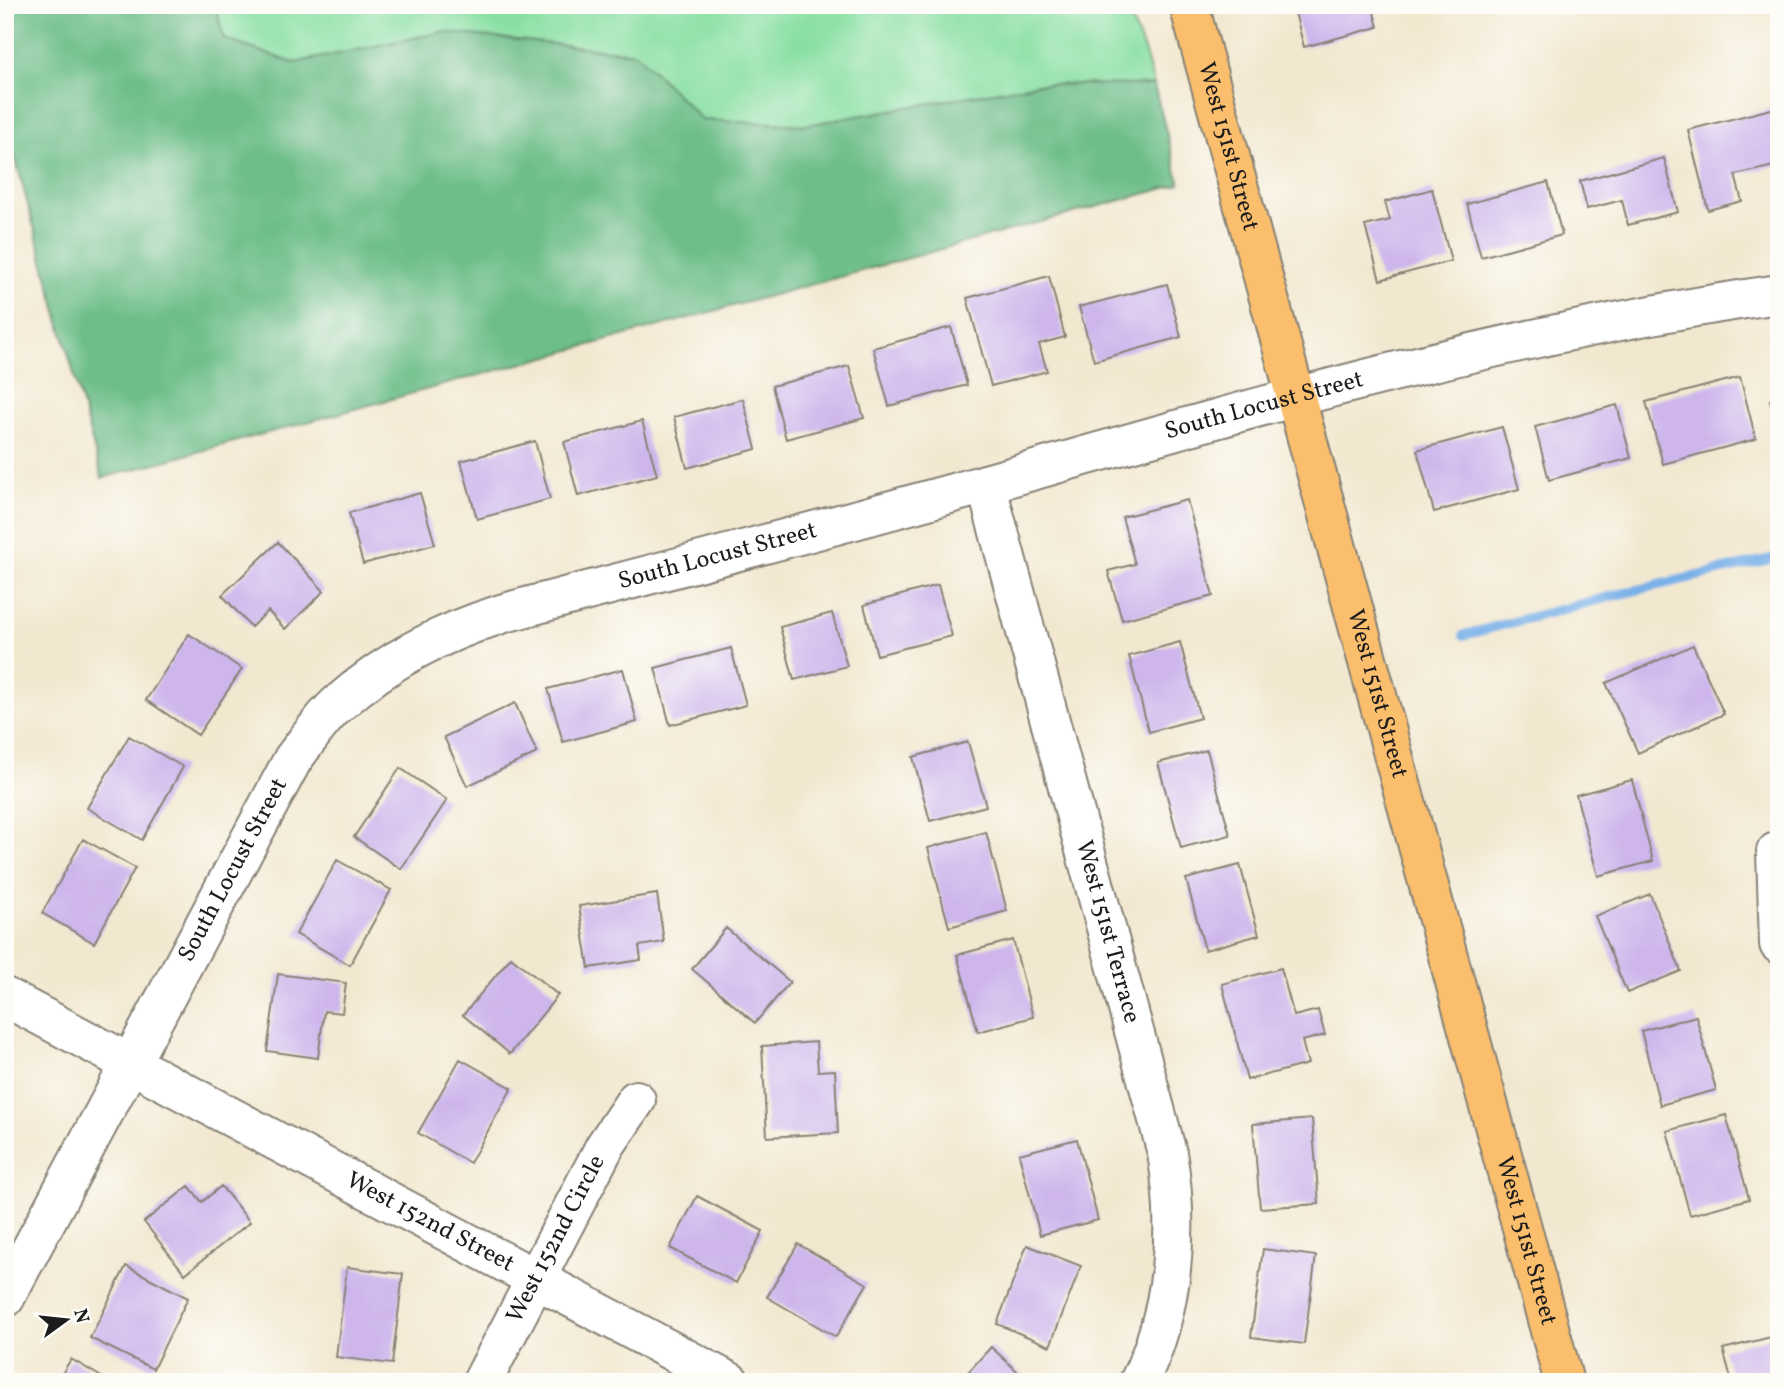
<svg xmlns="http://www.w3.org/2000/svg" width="1784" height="1387" viewBox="0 0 1784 1387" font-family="Vollkorn,serif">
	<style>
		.green { fill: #87dfa3; stroke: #527e60; stroke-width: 2 }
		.forest { fill: #6dbe89; stroke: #446d52; stroke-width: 2 }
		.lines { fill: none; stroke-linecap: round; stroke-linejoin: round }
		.stream { stroke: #79b1e9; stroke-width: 10 }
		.building { fill: #ceb6ec }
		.street-casing { stroke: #878276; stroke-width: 42 }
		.primary-casing { stroke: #878276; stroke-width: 42 }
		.street { stroke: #fff; stroke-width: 38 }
		.primary { stroke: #fabe6d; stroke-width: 38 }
		.labels { text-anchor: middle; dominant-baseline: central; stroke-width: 5; stroke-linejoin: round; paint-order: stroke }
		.street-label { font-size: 24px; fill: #1c1c1c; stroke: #fdfcf7 }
	</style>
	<rect width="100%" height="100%" fill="#fdfcf7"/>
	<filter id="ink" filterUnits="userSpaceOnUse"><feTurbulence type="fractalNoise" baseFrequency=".0143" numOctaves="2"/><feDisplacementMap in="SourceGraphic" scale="14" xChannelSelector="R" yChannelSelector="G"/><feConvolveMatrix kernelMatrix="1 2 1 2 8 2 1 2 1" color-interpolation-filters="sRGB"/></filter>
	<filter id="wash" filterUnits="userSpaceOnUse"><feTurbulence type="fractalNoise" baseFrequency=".00686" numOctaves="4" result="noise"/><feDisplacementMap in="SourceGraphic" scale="28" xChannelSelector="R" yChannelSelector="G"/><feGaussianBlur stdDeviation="1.57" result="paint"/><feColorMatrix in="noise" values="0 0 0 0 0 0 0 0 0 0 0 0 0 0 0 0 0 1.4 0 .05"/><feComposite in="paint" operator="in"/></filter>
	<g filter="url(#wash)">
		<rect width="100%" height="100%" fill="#f2e8d0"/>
		<path class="green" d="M215 5H1125L1144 50 1154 85 1038 84 807 125 702 120 636 53 443 32 294 63 224 39Z"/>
		<path class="forest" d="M5 5H215L224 39 294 63 443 32 636 53 702 120 807 125 1038 84 1154 85 1180 184 102 478 5 120Z"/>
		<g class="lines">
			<path class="stream" d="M1464 635 1620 594 1779 557"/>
		</g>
		<g id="blocks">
			<path class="building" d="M1293 5H1372L1378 27 1304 47Z
				M1779 107V165L1735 175 1742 201 1708 210 1688 130Z
				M1664 158 1678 212 1628 225 1622 200 1587 209 1580 181Z
				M1548 182 1562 235 1481 257 1467 204Z
				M1432 189 1451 261 1380 280 1365 226 1390 220 1385 202Z
				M1049 276 1065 337 1039 344 1047 371 991 386 967 298Z
				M1167 284 1181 337 1094 361 1079 307Z
				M951 327 967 385 889 406 873 348Z
				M849 366 864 418 786 439 772 386Z
				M1740 377 1756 439 1663 464 1646 402Z
				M1779 397V430H1778L1770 400Z
				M743 399 756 449 687 468 674 417Z
				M1617 405 1631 458 1549 480 1535 427Z
				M642 421 657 475 578 496 564 442Z
				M1502 427 1519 489 1434 512 1417 450Z
				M535 441 550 499 477 519 461 461Z
				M420 493 435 544 363 564 349 513Z
				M1187 500 1213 596 1122 620 1108 571 1135 564 1122 517Z
				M278 542 324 591 285 629 268 611 251 627 222 595Z
				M938 585 952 636 877 655 864 605Z
				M832 613 847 666 794 680 780 627Z
				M189 634 242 669 198 735 146 700Z
				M1180 642 1200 718 1149 732 1129 656Z
				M1693 645 1724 714 1638 753 1606 683Z
				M731 648 746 705 670 725 655 668Z
				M623 669 637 722 563 742 548 689Z
				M515 703 537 753 467 786 444 737Z
				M129 736 183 767 142 840 87 808Z
				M968 742 986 806 930 821 913 757Z
				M1207 750 1230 835 1181 848 1158 763Z
				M400 768 447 800 401 869 354 837Z
				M1632 780 1653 861 1598 876 1576 795Z
				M986 832 1007 911 949 927 928 848Z
				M83 839 135 868 94 943 42 913Z
				M337 860 391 890 350 965 296 934Z
				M1240 865 1259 935 1205 950 1186 879Z
				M657 894 664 942 639 946 641 960 589 968 579 906Z
				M1650 894 1681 971 1627 993 1595 916Z
				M726 928 790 982 755 1023 692 969Z
				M1013 940 1033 1017 978 1032 957 955Z
				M511 957 558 995 510 1054 463 1015Z
				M1281 968 1294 1016 1318 1010 1325 1035 1302 1041 1308 1064 1247 1080 1222 984Z
				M278 974 346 983 342 1013 324 1011 318 1058 267 1051Z
				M1696 1016 1716 1090 1660 1105 1641 1031Z
				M816 1042 818 1071 835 1070 838 1133 767 1137 762 1046Z
				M460 1059 512 1088 470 1163 418 1133Z
				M1726 1115 1749 1199 1690 1215 1667 1131Z
				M1312 1119 1319 1204 1260 1208 1253 1124Z
				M1077 1139 1098 1220 1040 1235 1019 1154Z
				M189 1186 202 1202 221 1186 250 1222 185 1274 144 1222Z
				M697 1196 763 1231 736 1283 670 1248Z
				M798 1244 867 1284 836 1337 767 1297Z
				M1027 1245 1081 1266 1050 1346 997 1324Z
				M1263 1249 1316 1256 1304 1344 1251 1337Z
				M126 1266 188 1298 153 1369 90 1338Z
				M347 1267 403 1274 392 1364 336 1357Z
				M1779 1335V1382H1732L1723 1349Z
				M991 1347 1029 1382H959Z
				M71 1359 110 1382H57Z"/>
		</g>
	</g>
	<g filter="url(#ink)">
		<use href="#blocks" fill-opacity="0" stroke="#878276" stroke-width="2"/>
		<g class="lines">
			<defs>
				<g id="street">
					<path id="s1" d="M986 484 1167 1153C1180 1229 1174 1311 1139 1382"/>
					<path d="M1776 852 1779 944"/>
					<path id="s2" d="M5 997 730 1382"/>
					<path id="s3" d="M5 1298 293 759C307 741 321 719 338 704 389 659 439 634 504 613 674 568 845 524 1014 476 1266 404 1519 331 1779 294"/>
					<path id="s4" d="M482 1382 605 1146 636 1100"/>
				</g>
				<g id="primary">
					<path id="s5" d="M1189 5 1564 1382"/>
				</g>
			</defs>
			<use href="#street" class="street-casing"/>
			<use href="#primary" class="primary-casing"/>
			<use href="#street" class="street"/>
			<use href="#primary" class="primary"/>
		</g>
	</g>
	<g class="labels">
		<g class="street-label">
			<text stroke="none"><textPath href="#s5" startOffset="147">West 151st Street</textPath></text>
			<text stroke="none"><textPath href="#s3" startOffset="1661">South Locust Street</textPath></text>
			<text stroke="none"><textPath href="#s3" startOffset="1094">South Locust Street</textPath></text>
			<text stroke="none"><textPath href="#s5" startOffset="714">West 151st Street</textPath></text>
			<text stroke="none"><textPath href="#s3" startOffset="485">South Locust Street</textPath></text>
			<text stroke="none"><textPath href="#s1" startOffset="464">West 151st Terrace</textPath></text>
			<text stroke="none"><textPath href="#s2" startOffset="481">West 152nd Street</textPath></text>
			<text stroke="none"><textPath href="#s4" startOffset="161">West 152nd Circle</textPath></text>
			<text stroke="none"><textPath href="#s5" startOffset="1281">West 151st Street</textPath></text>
		</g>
	</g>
	<rect width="1784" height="1387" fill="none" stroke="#fdfcf7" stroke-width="28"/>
	<g transform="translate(66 1320) rotate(75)" stroke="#fdfcf7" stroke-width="5" paint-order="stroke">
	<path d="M0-5L12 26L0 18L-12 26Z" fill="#1c1c1c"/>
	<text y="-10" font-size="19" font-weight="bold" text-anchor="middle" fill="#1c1c1c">N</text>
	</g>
</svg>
